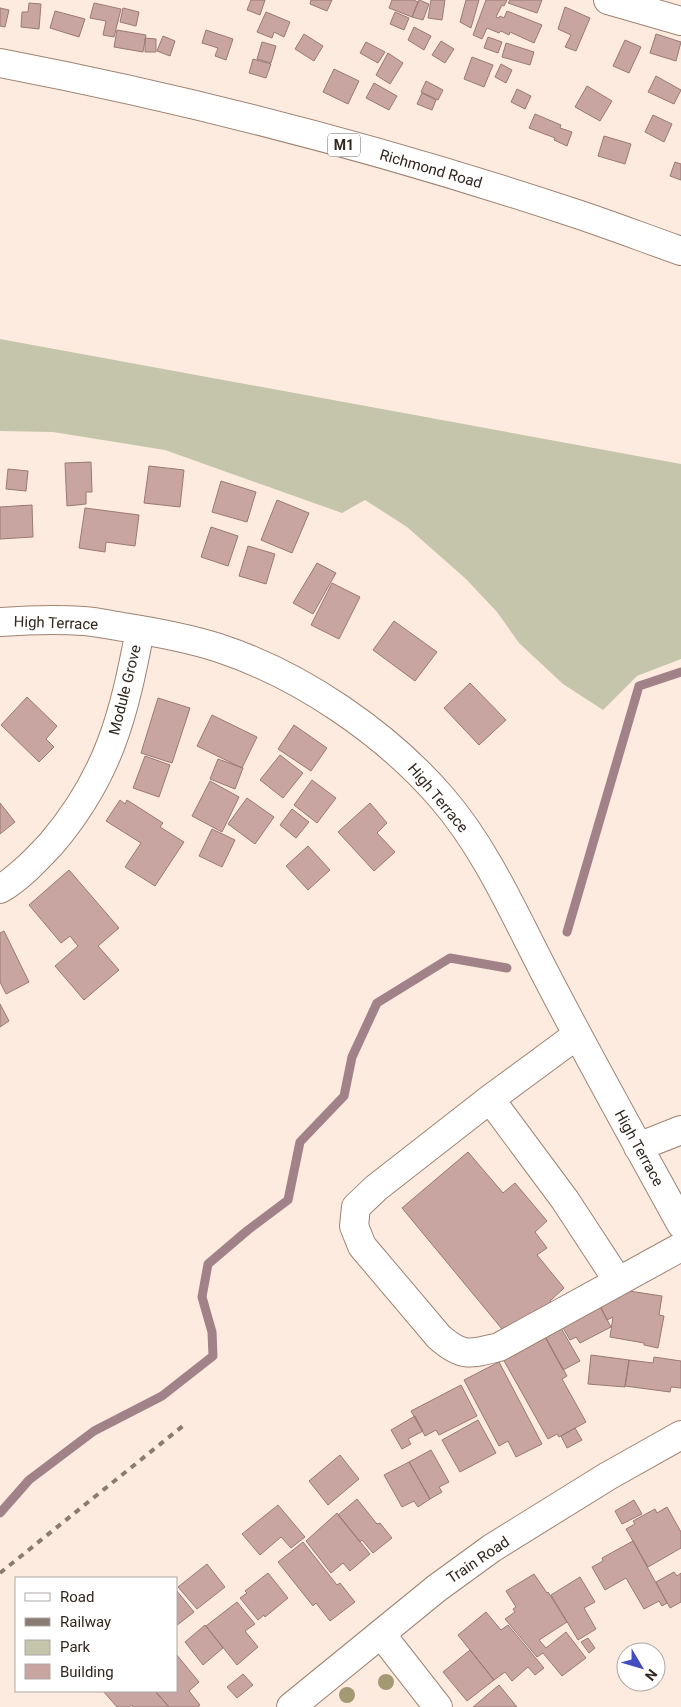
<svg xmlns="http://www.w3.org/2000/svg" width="681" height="1707" viewBox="0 0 681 1707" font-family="Roboto,sans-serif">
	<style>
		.green { fill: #c4c5aa }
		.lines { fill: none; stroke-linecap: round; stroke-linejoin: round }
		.stream { stroke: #a28289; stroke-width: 9 }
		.building { fill: #c9a5a1; stroke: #9a7975 }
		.minor-casing { stroke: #9f8372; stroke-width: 30 }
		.highway-casing { stroke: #9f8372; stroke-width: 30 }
		.minor { stroke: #fff; stroke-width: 28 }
		.highway { stroke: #fff; stroke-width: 28 }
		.rail { stroke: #8a7b72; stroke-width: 4; stroke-dasharray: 6 6; stroke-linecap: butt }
		.tree { fill: #a39a74 }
		.labels { text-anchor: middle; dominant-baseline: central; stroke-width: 5; stroke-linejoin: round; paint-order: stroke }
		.shield { fill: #fff; stroke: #706762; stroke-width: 1 }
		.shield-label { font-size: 14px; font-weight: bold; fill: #32261f }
		.street-label { font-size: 15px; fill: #32261f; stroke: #fff }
	</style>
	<rect width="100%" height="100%" fill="#feebdf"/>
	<path class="green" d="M0 339 681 464V659L637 676 603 710 563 684 519 643 497 612 466 579 407 527 365 500 342 513 165 450 53 432 0 431Z"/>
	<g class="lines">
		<path class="stream" d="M567 932 639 686 681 672
			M0 1513 29 1480 94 1431 162 1396 213 1356 212 1332 202 1297 208 1264 248 1230 288 1200 300 1142 344 1096 352 1057 377 1003 450 958 507 968"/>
	</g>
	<path class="building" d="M251 0H265L260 15 247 10Z
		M311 0H332L327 11 310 4Z
		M392 0H414L418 2 412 17 389 8Z
		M419 0 429 4 423 20 412 17Z
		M431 0H445L442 20 428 18Z
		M466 0H479L471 28 460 22Z
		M486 0H507L504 6 502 5 496 17 499 18 500 16 504 18 507 11 542 25 534 43 510 32 509 35 501 31 499 33 487 28 482 39 473 35Z
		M510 0H542L537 13 508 3Z
		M29 3 41 4 39 29 21 27 22 12H28Z
		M94 3 121 9 114 37 103 35 106 21 90 18Z
		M565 7 590 18 576 51 565 47 571 35 558 29Z
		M0 8 9 10 5 27 0 26Z
		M123 8 139 12 136 26 120 22Z
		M55 11 85 19 79 37 50 28Z
		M266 12 290 22 284 37 274 32 272 38 257 32Z
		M395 12 409 18 404 30 390 24Z
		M414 27 431 36 424 50 408 40Z
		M117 30 146 35 143 52 114 47Z
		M206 30 233 39 226 60 215 56 218 48 202 43Z
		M304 34 323 46 314 61 295 49Z
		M656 34 681 42 676 61 650 53Z
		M163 36 175 41 170 56 157 51Z
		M488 37 502 42 498 53 484 48Z
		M145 38 156 39V52H145Z
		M625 40 641 47 629 73 613 66Z
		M441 41 454 49 445 63 432 55Z
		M262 42 276 46 271 63 257 59Z
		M366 42 385 52 378 63 360 53Z
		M506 43 534 52 530 65 502 57Z
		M388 53 403 63 390 84 376 75Z
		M472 57 493 65 484 87 464 79Z
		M253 59 271 64 266 78 249 73Z
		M501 64 512 70 506 83 495 77Z
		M334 69 359 81 348 104 323 92Z
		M656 76 681 90 674 104 648 92Z
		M426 81 443 90 438 100 421 92Z
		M374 83 397 96 389 110 366 98Z
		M587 86 612 101 600 121 575 107Z
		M517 89 531 96 525 109 511 102Z
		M422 93 436 100 432 110 417 104Z
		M535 114 561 125 560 128 572 132 567 146 554 140 555 138 529 128Z
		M653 115 672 124 664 142 645 132Z
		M604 136 631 144 625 164 598 156Z
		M675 162 681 164V180L670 176Z
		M91 462 92 492H86V504L67 506 65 463Z
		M149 466 184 470 180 507 144 503Z
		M8 469 28 471 26 491 6 489Z
		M221 481 256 492 247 522 212 512Z
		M277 500 309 513 292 553 261 540Z
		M32 505 33 537 0 539V507Z
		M85 508 139 515 135 546 106 542 105 552 79 548Z
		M211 527 238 536 228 566 201 557Z
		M248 546 275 554 266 584 239 576Z
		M317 563 336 573 313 614 293 603Z
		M332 583 360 597 339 639 311 625Z
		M394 621 437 652 415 681 373 650Z
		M470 683 506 720 479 745 444 708Z
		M27 697 57 726 46 739 54 747 39 762 1 725Z
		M158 698 190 708 172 763 141 753Z
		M212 715 257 737 242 768 197 746Z
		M294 725 327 748 311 771 278 749Z
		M280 755 303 773 283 798 260 780Z
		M145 756 170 765 159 797 133 788Z
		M218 759 243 768 235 789 210 779Z
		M312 780 336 798 317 823 294 805Z
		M210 781 239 797 222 832 192 816Z
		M247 798 274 817 255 844 228 824Z
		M120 800 125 804 127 800 163 823 160 827 184 842 155 886 125 867 141 843 106 821Z
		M0 803 15 822 0 834Z
		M370 803 387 823 377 833 395 852 374 871 338 832Z
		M292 809 309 822 296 838 280 825Z
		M212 829 235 840 222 867 199 856Z
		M308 846 330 870 308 890 286 866Z
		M69 870 119 928 98 946 119 970 84 1000 55 966 78 946 70 936 61 943 29 905Z
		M4 931 29 982 6 994 0 982V933Z
		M0 1004 9 1021 0 1027Z
		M468 1152 503 1193 515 1183 547 1221 535 1232 547 1248 537 1255 564 1288 550 1301 552 1303 507 1335 402 1208Z
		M629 1291 662 1296 659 1315 664 1316 658 1348 644 1345V1343L610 1337 613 1317 607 1320 600 1306Z
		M600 1306 611 1327 580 1343 576 1337 570 1340 562 1326Z
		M561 1328 580 1361 563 1370 545 1337Z
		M545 1336 567 1376 562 1379 586 1422 559 1437 557 1434 548 1439 503 1359Z
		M591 1355 629 1360 625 1387 588 1384Z
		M654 1357 681 1361V1388L671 1387 670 1392 625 1386 629 1360 653 1363Z
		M499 1362 542 1444 516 1457 508 1441 499 1446 464 1380Z
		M461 1385 477 1416 439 1435 436 1430 425 1436 411 1411Z
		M415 1416 423 1431 408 1439 411 1444 402 1449 391 1430Z
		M478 1420 496 1453 460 1472 442 1440Z
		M575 1428 582 1440 567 1448 561 1436Z
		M431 1450 449 1482 439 1487 442 1492 430 1499 409 1462Z
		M340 1455 359 1479 328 1505 309 1481Z
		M409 1462 430 1499 418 1507 414 1501 402 1507 384 1475Z
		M357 1499 377 1524 380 1523 392 1538 373 1553 362 1540 360 1542 338 1515Z
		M634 1500 642 1514 622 1524 615 1511Z
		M278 1505 305 1537 291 1548 281 1537 260 1555 242 1534Z
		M667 1507 681 1532V1548L648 1567 626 1529 635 1524 633 1521 655 1509 657 1513Z
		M337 1513 370 1554 350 1571 343 1563 331 1573 306 1541Z
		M633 1541 667 1603 662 1606 659 1601 644 1609 626 1578 605 1590 592 1567 603 1561 602 1558Z
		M303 1542 337 1585 340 1583 355 1602 330 1621 316 1603 313 1606 278 1562Z
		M207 1564 225 1587 197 1609 178 1587Z
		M674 1572 677 1576 681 1573V1602L670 1608 656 1582Z
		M268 1573 288 1598 265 1617 264 1615 258 1620 240 1598 247 1593 245 1591Z
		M534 1574 547 1593 548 1592 567 1622 539 1640 546 1648 566 1632 586 1658 562 1676 543 1653 537 1657 505 1619 515 1612 513 1609 516 1607 506 1591Z
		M580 1577 595 1602 584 1608 596 1629 578 1640 551 1595Z
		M176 1590 194 1612 176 1626Z
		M237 1602 255 1624 245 1631 258 1647 237 1665 206 1626Z
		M486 1612 501 1630 508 1625 544 1668 535 1675 528 1667 512 1681 505 1672 494 1680 458 1635Z
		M205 1625 223 1648 203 1665 185 1642Z
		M588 1638 595 1648 589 1653 581 1642Z
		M470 1650 494 1680 467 1701 443 1672Z
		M176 1654 199 1682 189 1691 200 1705 198 1707H169L155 1691H176Z
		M243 1674 253 1685 237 1698 227 1687Z
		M499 1685 517 1707H473Z
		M103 1691H122L124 1692 125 1691H155L169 1707H133L132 1705 129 1707H117Z"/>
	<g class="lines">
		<defs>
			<path id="minor" d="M608 0 681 21
				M0 622C28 620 56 619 84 621 97 622 110 625 123 627 155 632 188 638 219 648 301 675 386 733 442 798 487 850 515 916 547 977 590 1060 636 1142 681 1224
				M0 889C19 878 36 860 51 844 109 776 124 715 140 630
				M577 1035 490 1099 376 1188 356 1207 354 1226 362 1246 439 1337C463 1358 470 1354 499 1347L681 1247
				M490 1099 565 1200 618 1281
				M638 1147 681 1130
				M381 1634 438 1707
				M291 1707 437 1588 492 1548 608 1476 681 1435"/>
			<path id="highway" d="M0 63C193 100 384 150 571 212 608 224 644 238 681 251"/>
		</defs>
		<use href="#minor" class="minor-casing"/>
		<use href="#highway" class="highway-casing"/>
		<use href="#minor" class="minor"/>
		<use href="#highway" class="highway"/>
		<path class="rail" d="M0 1573 184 1425"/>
	</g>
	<g class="tree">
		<circle cx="386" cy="1682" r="8"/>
		<circle cx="347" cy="1695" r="8"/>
	</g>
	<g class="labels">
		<rect class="shield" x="328" y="133.5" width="32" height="23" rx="4"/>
		<g class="shield-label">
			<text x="344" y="145">M1</text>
		</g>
		<g class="street-label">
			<text transform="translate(431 169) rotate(16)">Richmond Road</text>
			<text transform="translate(56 623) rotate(2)">High Terrace</text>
			<text transform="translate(125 690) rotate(-76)">Module Grove</text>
			<text transform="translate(438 798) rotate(50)">High Terrace</text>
			<text transform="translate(639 1148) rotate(61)">High Terrace</text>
			<text transform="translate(478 1560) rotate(-34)">Train Road</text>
		</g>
	</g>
	<rect x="15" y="1577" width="162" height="115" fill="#ffffff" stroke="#ada8a5"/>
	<rect x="25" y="1593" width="25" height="8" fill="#ffffff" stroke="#ada8a5"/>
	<text x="60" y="1602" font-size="15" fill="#32261f">Road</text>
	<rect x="25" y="1618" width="25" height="8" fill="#8a7b72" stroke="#ada8a5"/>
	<text x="60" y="1627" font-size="15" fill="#32261f">Railway</text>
	<rect x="25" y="1640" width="25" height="15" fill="#c4c5aa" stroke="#ada8a5"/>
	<text x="60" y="1652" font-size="15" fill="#32261f">Park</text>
	<rect x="25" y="1664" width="25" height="15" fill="#c9a5a1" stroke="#ada8a5"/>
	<text x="60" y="1677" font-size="15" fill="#32261f">Building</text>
	<g transform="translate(641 1667) rotate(128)"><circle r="24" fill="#ffffff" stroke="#ada8a5"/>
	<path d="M0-4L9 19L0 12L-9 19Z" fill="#444cc1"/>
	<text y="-8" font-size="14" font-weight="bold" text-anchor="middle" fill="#32261f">N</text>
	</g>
</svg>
